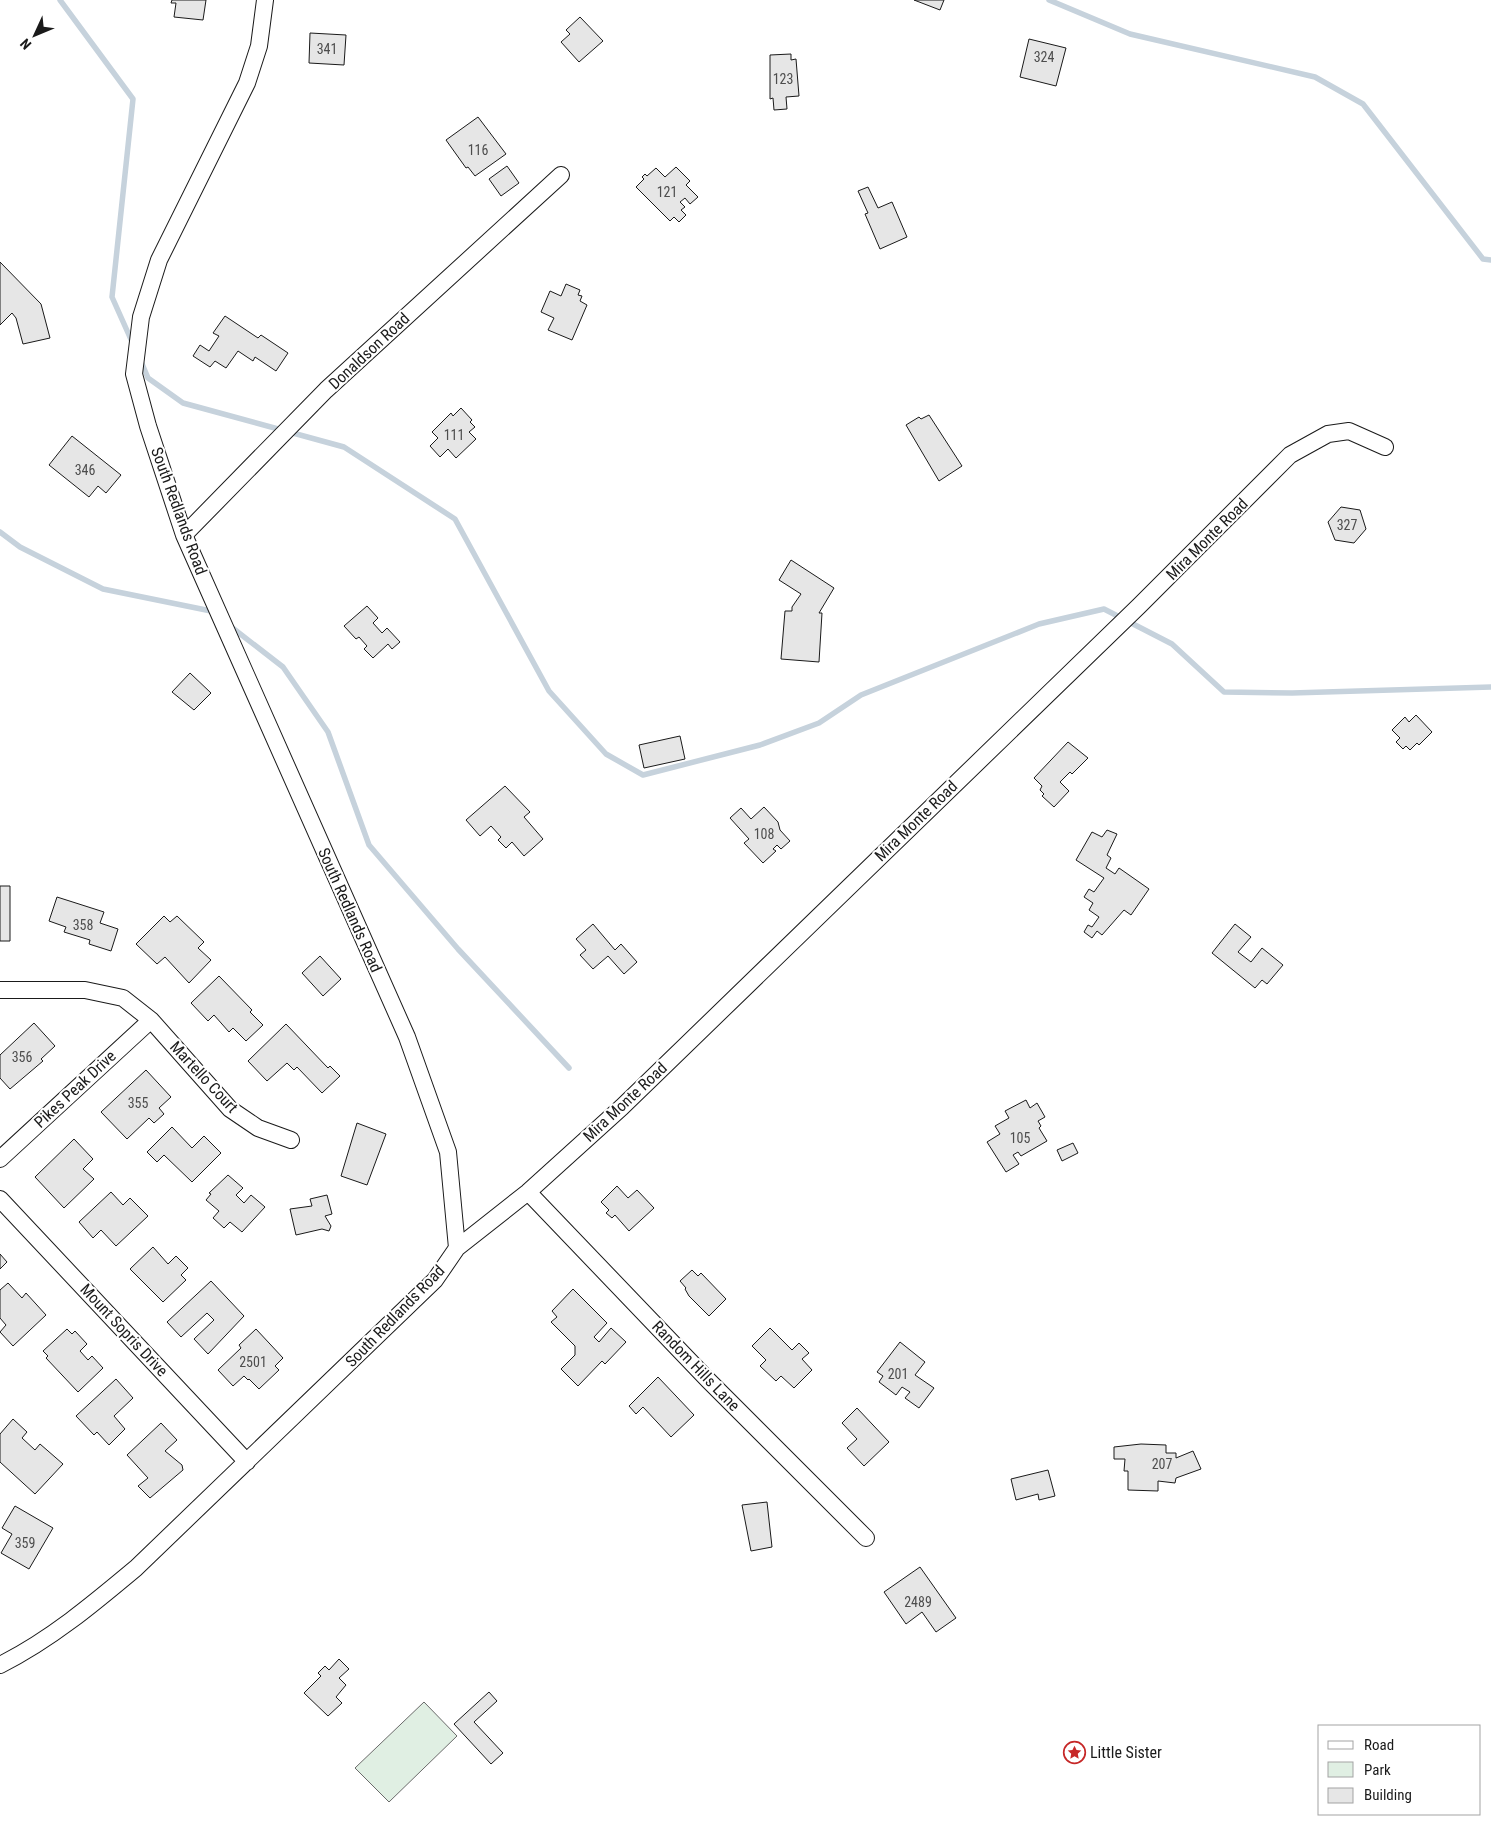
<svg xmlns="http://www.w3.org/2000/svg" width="1491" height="1825" viewBox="0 0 1491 1825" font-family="'Roboto Condensed',sans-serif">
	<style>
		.green { fill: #e0efe3; stroke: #6a6a6a }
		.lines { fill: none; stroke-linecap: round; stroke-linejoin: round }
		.stream { stroke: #c6d2dc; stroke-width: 5.5 }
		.building { fill: #e6e6e6; stroke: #1a1a1a }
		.minor-casing { stroke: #1a1a1a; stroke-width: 18 }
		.minor { stroke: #fff; stroke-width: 16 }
		.labels { text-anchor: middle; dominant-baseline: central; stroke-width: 4; stroke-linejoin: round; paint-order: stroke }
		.number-label { font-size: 14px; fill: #4d4d4d }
		.street-label { font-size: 16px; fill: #1a1a1a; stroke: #fff }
		.poi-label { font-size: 16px; fill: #1a1a1a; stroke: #fff; text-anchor: start }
	</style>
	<rect width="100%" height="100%" fill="#fff"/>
	<path class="green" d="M424 1702 457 1736 389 1802 355 1768Z"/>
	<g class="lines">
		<path class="stream" d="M60 0 133 99 112 297 133 344
			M1049 0 1130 34 1315 77 1363 104 1483 259 1491 260
			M140 359 148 378 183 403 344 447 455 519 549 691 606 754 643 775 760 745 819 723 861 695 1039 624 1104 609 1172 644 1224 692 1292 693 1491 687
			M0 532 20 547 103 589 211 611 215 614
			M230 626 283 667 328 732 369 845 458 949 569 1068"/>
	</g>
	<path class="building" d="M172 0H206L203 20 174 17 176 3H171Z
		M914 0H944L940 10Z
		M580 17 603 41 579 62 561 42 570 34 566 30Z
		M310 33 346 35 344 65 309 63Z
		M1029 39 1066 48 1056 86 1020 77Z
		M791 54V60L796 59 799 96 786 97 787 109 774 110 773 98 770 99V55Z
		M478 117 506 154 475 176 468 167 466 168 446 140Z
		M507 166 519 183 501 196 489 179Z
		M676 167 690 181 686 185 698 197 690 204 685 198 680 202 685 207 681 210 686 215 679 222 674 217 670 221 636 187 644 179 642 177 645 174 647 176 656 168 665 177Z
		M868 187 878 208 892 202 907 237 880 249 865 214 868 213 858 191Z
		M0 262 41 304 50 338 23 344 16 318 12 313 0 325Z
		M566 284 580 290 578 295 582 296 580 301 587 305 572 340 548 330 554 318 541 312 550 291 561 296Z
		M225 316 258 338 261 335 288 353 276 371 255 357 253 361 238 351 226 368 215 361 210 367 193 356 200 345 209 351 219 336 213 333Z
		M461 408 472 420 470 422 475 427 469 432 476 439 456 458 448 449 440 457 430 446 438 438 432 432 451 413 453 416Z
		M929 415 962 466 939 481 906 425 919 417 921 419Z
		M72 436 121 475 106 493 98 486 89 497 49 465Z
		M1341 507 1360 510 1366 529 1354 543 1335 540 1328 522Z
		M791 560 834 588 819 613H822L819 662 781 659 785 611H792V607L801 594 779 580Z
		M367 606 378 618 373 623 382 633 387 628 400 642 392 649 388 644 373 658 364 649 367 646 359 637 356 639 344 626Z
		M190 673 211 693 194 710 172 692Z
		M1416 715 1432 732 1419 745 1417 743 1410 750 1406 746 1403 749 1396 742 1400 738 1392 730 1405 717 1409 722Z
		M680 736 685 759 644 768 639 745Z
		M1068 742 1088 758 1072 774 1070 772 1060 782 1069 791 1054 807 1042 796 1044 794 1040 790 1042 786 1034 778Z
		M505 786 530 812 524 817 543 839 524 856 512 842 506 848 498 840 501 837 491 826 480 836 466 820Z
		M764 807 778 822 780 830 790 841 781 849 777 845 773 849 776 851 763 863 744 843 749 839 730 818 741 808 751 819Z
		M1107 830 1117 834 1107 855 1111 858 1106 868 1115 874 1119 868 1149 889 1131 915 1124 910 1102 935 1097 931 1092 938 1084 932 1088 925 1092 927 1099 917 1089 910 1093 903 1084 897 1089 889 1094 892 1104 878 1076 860 1092 832 1102 837Z
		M0 886H10V941H0Z
		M57 897 104 912 100 923 118 929 111 951 89 944 90 940 64 932 66 927 49 921Z
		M164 916 170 922 177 916 204 942 198 948 211 960 189 983 165 957 157 964 136 944Z
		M593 924 615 950 621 944 637 962 624 974 608 956 593 969 580 955 586 950 576 939Z
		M1235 924 1251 937 1238 952 1251 962 1262 948 1283 965 1267 984 1262 980 1255 988 1212 953Z
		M320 956 341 979 323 996 302 973Z
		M219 976 252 1010 250 1012 263 1025 246 1041 233 1028 229 1032 214 1015 208 1021 191 1003Z
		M34 1023 55 1046 41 1059 43 1061 10 1089 0 1078V1055Z
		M286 1024 328 1068 330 1066 340 1076 322 1093 297 1067 294 1070 287 1063 267 1081 248 1061Z
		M146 1070 171 1097 159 1108 164 1114 154 1123 149 1118 127 1139 101 1112Z
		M1026 1100 1030 1108 1037 1103 1045 1117 1038 1121 1041 1126 1039 1128 1047 1141 1021 1156 1018 1152 1013 1155 1019 1164 1006 1172 987 1142 1000 1134 995 1126 1009 1118 1005 1111Z
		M357 1123 386 1134 367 1185 341 1176Z
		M172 1127 192 1148 204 1136 221 1153 192 1182 164 1155 157 1162 147 1152Z
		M74 1139 93 1159 83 1169 94 1179 64 1208 35 1177Z
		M1073 1143 1078 1153 1062 1161 1057 1150Z
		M228 1175 243 1188 236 1195 244 1203 251 1195 265 1207 242 1232 230 1222 224 1228 213 1218 219 1211 206 1200 211 1194 209 1193Z
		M617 1186 628 1198 637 1190 654 1208 629 1231 615 1215 612 1218 606 1213 609 1210 601 1202Z
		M111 1192 123 1205 130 1198 148 1216 116 1246 101 1230 93 1238 79 1222Z
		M327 1195 332 1214 325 1216 331 1226 329 1231 322 1229 296 1235 290 1209 312 1206 310 1199Z
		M153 1247 168 1264 176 1256 188 1268 181 1275 186 1280 163 1302 130 1269Z
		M0 1254 7 1262 0 1269Z
		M692 1270 698 1276 701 1273 726 1299 709 1316 689 1296 685 1289 686 1288 680 1281Z
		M211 1281 244 1316 208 1354 194 1339 214 1320 207 1313 181 1337 167 1322Z
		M8 1283 22 1298 26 1293 46 1315 13 1346 0 1332 6 1325 0 1318V1290Z
		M573 1289 607 1323 594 1337 599 1342 611 1328 626 1342 605 1364 602 1361 578 1386 561 1369 575 1355V1346L551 1322 557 1317 552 1311Z
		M770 1328 792 1350 799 1343 809 1353 802 1359 812 1370 794 1388 781 1376 776 1381 760 1366 766 1360 752 1346Z
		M67 1329 72 1334 75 1331 87 1344 80 1351 88 1360 92 1356 103 1368 78 1392 46 1358 48 1356 43 1351Z
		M256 1329 283 1358 275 1366 279 1370 259 1389 249 1379 248 1380 244 1376 233 1386 218 1370 241 1348 239 1345Z
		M900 1342 925 1362 915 1375 934 1388 919 1408 905 1398 910 1392 902 1387 896 1395 879 1382 883 1376 877 1372Z
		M658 1377 694 1415 671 1437 643 1407 636 1414 629 1406Z
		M116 1379 133 1398 114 1416 125 1429 109 1445 97 1432 94 1435 76 1416Z
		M857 1408 889 1442 864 1466 847 1448 857 1439 842 1423Z
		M13 1419 27 1432 22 1438 35 1450 40 1444 63 1464 35 1494 0 1462V1434Z
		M161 1423 177 1440 165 1451 182 1465 183 1470 150 1498 138 1486 148 1478 127 1455Z
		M1141 1444 1166 1445V1453H1176V1458L1193 1451 1201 1469 1176 1478 1175 1483 1158 1481V1491L1128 1490V1471H1124L1125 1459H1114V1447Z
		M1048 1470 1055 1496 1039 1500 1038 1494 1016 1500 1011 1479Z
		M767 1502 772 1547 751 1551 742 1505Z
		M15 1506 53 1528 29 1569 1 1553 12 1534 2 1528Z
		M920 1567 956 1618 936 1632 922 1612 906 1624 884 1592Z
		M339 1659 349 1669 339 1678 346 1685 336 1697 342 1703 328 1716 304 1693 321 1676 318 1673 325 1666 329 1670Z
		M489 1692 497 1701 474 1722 503 1753 491 1764 454 1724Z"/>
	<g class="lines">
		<defs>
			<path id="minor" d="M265 0 259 46 247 83 159 260 141 317 134 374 148 426 184 535 407 1037 448 1152 457 1248
				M184 535 326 390 561 175
				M0 990H85L123 998 151 1020 230 1109 258 1128 291 1140
				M0 1159 151 1020
				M528 1192 708 1380 866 1538
				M0 1199 247 1462
				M0 1665C50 1640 93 1604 136 1568L435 1280 457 1248 528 1192 622 1107 1139 606 1290 455 1328 434 1349 431 1385 447"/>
		</defs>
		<use href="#minor" class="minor-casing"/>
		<use href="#minor" class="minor"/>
	</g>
	<defs>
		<symbol id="sight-ring" viewBox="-11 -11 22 22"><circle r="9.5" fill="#fff" stroke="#c62828" stroke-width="1.5"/><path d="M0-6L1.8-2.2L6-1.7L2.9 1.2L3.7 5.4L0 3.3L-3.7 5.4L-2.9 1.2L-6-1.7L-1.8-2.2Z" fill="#c62828"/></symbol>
	</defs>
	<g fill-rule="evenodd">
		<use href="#sight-ring" x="1062" y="1740" width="25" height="25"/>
	</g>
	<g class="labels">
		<g class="number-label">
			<text x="327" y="49">341</text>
			<text x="1044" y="57">324</text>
			<text x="783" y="79">123</text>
			<text x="478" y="150">116</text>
			<text x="667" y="192">121</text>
			<text x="454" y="435">111</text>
			<text x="85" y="470">346</text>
			<text x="1347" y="525">327</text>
			<text x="764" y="834">108</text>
			<text x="83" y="925">358</text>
			<text x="22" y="1057">356</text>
			<text x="138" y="1103">355</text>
			<text x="1020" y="1138">105</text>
			<text x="253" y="1362">2501</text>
			<text x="898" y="1374">201</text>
			<text x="1162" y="1464">207</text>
			<text x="25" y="1543">359</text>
			<text x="918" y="1602">2489</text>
		</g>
		<g class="street-label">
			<text transform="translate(369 351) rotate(-43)">Donaldson Road</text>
			<text transform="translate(179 511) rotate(70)">South Redlands Road</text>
			<text transform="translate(1207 539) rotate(-45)">Mira Monte Road</text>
			<text transform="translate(916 821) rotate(-44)">Mira Monte Road</text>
			<text transform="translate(350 910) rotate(66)">South Redlands Road</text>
			<text transform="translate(204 1077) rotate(47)">Martello Court</text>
			<text transform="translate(75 1089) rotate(-43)">Pikes Peak Drive</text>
			<text transform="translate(625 1102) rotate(-43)">Mira Monte Road</text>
			<text transform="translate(395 1316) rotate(-46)">South Redlands Road</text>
			<text transform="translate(124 1330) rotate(47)">Mount Sopris Drive</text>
			<text transform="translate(696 1366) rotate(46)">Random Hills Lane</text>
		</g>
		<g class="poi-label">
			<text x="1090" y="1752">Little Sister</text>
		</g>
	</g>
	<rect x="1318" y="1725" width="162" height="90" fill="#ffffff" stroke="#a3a3a3"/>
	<rect x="1328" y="1741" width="25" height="8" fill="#ffffff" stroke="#a3a3a3"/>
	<text x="1364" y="1750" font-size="15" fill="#1a1a1a">Road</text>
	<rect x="1328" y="1762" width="25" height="15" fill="#e0efe3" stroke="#a3a3a3"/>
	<text x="1364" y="1775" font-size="15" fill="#1a1a1a">Park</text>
	<rect x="1328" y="1788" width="25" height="15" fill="#e6e6e6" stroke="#a3a3a3"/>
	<text x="1364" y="1800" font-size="15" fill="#1a1a1a">Building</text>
	<g transform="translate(35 35) rotate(226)" stroke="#ffffff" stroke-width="4" paint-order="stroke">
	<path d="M0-4L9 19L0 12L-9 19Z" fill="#1a1a1a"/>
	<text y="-8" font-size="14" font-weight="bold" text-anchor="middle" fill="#1a1a1a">N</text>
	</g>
</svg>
